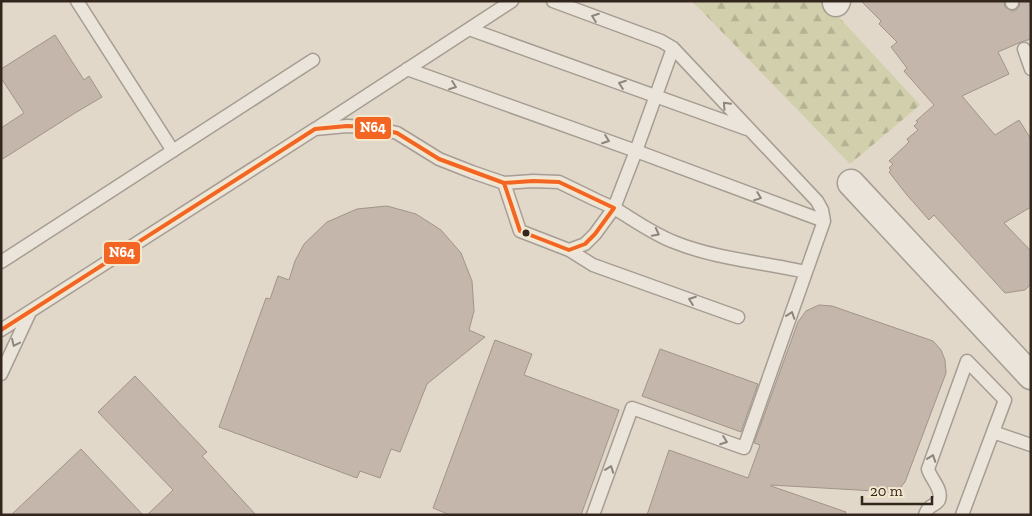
<svg xmlns="http://www.w3.org/2000/svg" width="1032" height="516" viewBox="0 0 1032 516" font-family="'Zilla Slab',serif">
	<style>
		.forest { fill: url(#forest-firs) }
		.building { fill: #c4b6aa; stroke: #a19489 }
		.lines { fill: none; stroke-linecap: round; stroke-linejoin: round }
		.lane-casing { stroke: #a69d93; stroke-width: 15 }
		.street-casing { stroke: #a69d93; stroke-width: 29 }
		.lane { stroke: #eae4da; stroke-width: 12 }
		.street { stroke: #eae4da; stroke-width: 26 }
		.bus-1-casing { stroke: #f3e7ce; stroke-width: 8 }
		.bus-1 { stroke: #f26522; stroke-width: 4 }
		.oneway { stroke: #8e857b }
		.bus-dot { fill: #33261c; stroke: #f3e7ce; stroke-width: 2 }
		.line-badge { stroke: #f3e7ce; stroke-width: 2 }
		.badge-label { font-size: 14px; text-anchor: middle; font-weight: bold; fill: #fff }
	</style>
	<defs>
		<pattern id="forest-firs" width="22" height="20" patternUnits="userSpaceOnUse" patternTransform="scale(1.25)"><rect width="22" height="20" fill="#d1cfac"/><path d="M5 1l3.5 6h-7zM16 11l3.5 6h-7z" fill="#b4b293"/></pattern>
	</defs>
	<rect width="100%" height="100%" fill="#e1d8c9"/>
	<path class="forest" d="M692 1H824L920 105 850 164Z"/>
	<path class="building" d="M861 1H1004L1005 7 1012 11 1016 10 1019 7 1020 1H1031V39L1021 42 998 52 1009 74 962 96 995 135 1019 120 1031 139V207L1004 223 1031 251V284L1025 290 1005 293 934 215 929 220 907 195 889 172 891 170 889 168 893 164 889 161 909 142 907 139 918 130 914 126 918 122 916 121 934 105 904 71 907 68 891 47 897 42 879 24 881 21Z
		M55 35 84 80 89 76 102 97 75 113 1 160V128L24 113 1 78V69Z
		M387 206 416 214 441 230 461 253 472 281 474 311 469 330 485 337 427 384 400 452 391 449 380 478 360 471 357 478 219 427 266 298 270 299 278 276 289 280 295 261 304 244 327 222 357 209Z
		M819 305 832 306 933 341 941 350 945 360 946 373 905 482 900 488 892 492 771 485V486L846 512 845 515H647L669 450 748 478 760 445 754 443 798 322 806 311Z
		M495 340 532 354 524 375 619 410 581 515H450L433 508Z
		M660 349 758 384 741 432 642 396Z
		M135 376 207 452 202 456 256 515H147L173 490 98 412Z
		M81 449 143 515H11Z"/>
	<g class="lines">
		<defs>
			<path id="lane" d="M77 1 173 151
				M553 1 661 41 673 48 817 201 822 210 824 221 744 448 632 408 593 515
				M1012 1V3
				M469 29 747 129
				M673 48 636 151 614 208C634 220 653 234 674 242 716 259 762 262 806 272
				M1024 49 1031 69
				M407 69 636 151 824 221
				M317 128 512 1
				M569 250 593 265 738 317
				M1 262 313 60
				M1 330 315 129 347 126 370 127 397 133 439 159 472 172 504 183 533 181 559 182 596 200 614 208 595 234 585 244 569 250 520 231 504 183
				M1 374 30 312
				M925 515C926 512 927 510 929 508 932 505 937 504 939 500 943 489 930 478 928 469L967 361 1005 400 993 432
				M962 515 993 432 1031 445"/>
			<path id="street" d="M836 3 837 1
				M851 183 1031 376"/>
		</defs>
		<use href="#lane" class="lane-casing"/>
		<use href="#street" class="street-casing"/>
		<use href="#lane" class="lane"/>
		<use href="#street" class="street"/>
		<defs>
			<path id="bus-1" d="M533 181 559 182 614 208 595 234 585 244 569 250 520 231 504 183Z
				M1 330 315 129 347 126 370 127 397 133 439 159 504 183"/>
		</defs>
		<use href="#bus-1" class="bus-1-casing"/>
		<use href="#bus-1" class="bus-1"/>
	</g>
	<defs><path id="oneway-chevron" d="M-2-3.5L2.5 0L-2 3.5" fill="none" stroke-width="1.6" stroke-linecap="round" stroke-linejoin="round" transform="scale(1.25)"/></defs>
	<g class="oneway">
		<use href="#oneway-chevron" transform="translate(595 17) rotate(-160)"/>
		<use href="#oneway-chevron" transform="translate(622 84) rotate(-160)"/>
		<use href="#oneway-chevron" transform="translate(453 86) rotate(20)"/>
		<use href="#oneway-chevron" transform="translate(726 105) rotate(-133)"/>
		<use href="#oneway-chevron" transform="translate(606 140) rotate(20)"/>
		<use href="#oneway-chevron" transform="translate(758 197) rotate(21)"/>
		<use href="#oneway-chevron" transform="translate(656 233) rotate(27)"/>
		<use href="#oneway-chevron" transform="translate(692 300) rotate(-160)"/>
		<use href="#oneway-chevron" transform="translate(791 315) rotate(-71)"/>
		<use href="#oneway-chevron" transform="translate(15 343) rotate(115)"/>
		<use href="#oneway-chevron" transform="translate(724 441) rotate(20)"/>
		<use href="#oneway-chevron" transform="translate(932 458) rotate(-70)"/>
		<use href="#oneway-chevron" transform="translate(610 469) rotate(-70)"/>
	</g>
	<circle class="bus-dot" cx="526" cy="233" r="4.5"/>
	<g class="line-badge">
		<rect x="354" y="116" width="38" height="24" rx="5" fill="#f26522"/>
		<rect x="103" y="241" width="38" height="24" rx="5" fill="#f26522"/>
	</g>
	<g class="badge-label">
		<text x="373" y="132">N64</text>
		<text x="122" y="257">N64</text>
	</g>
	<rect width="1032" height="516" fill="none" stroke="#33261c" stroke-width="5"/>
	<path d="M862 496v8h70v-8" fill="none" stroke="#33261c" stroke-width="2.5"/>
	<text x="870" y="496" font-size="15" fill="#33261c" stroke="#f3e7ce" stroke-width="4" paint-order="stroke">20 m</text>
</svg>
